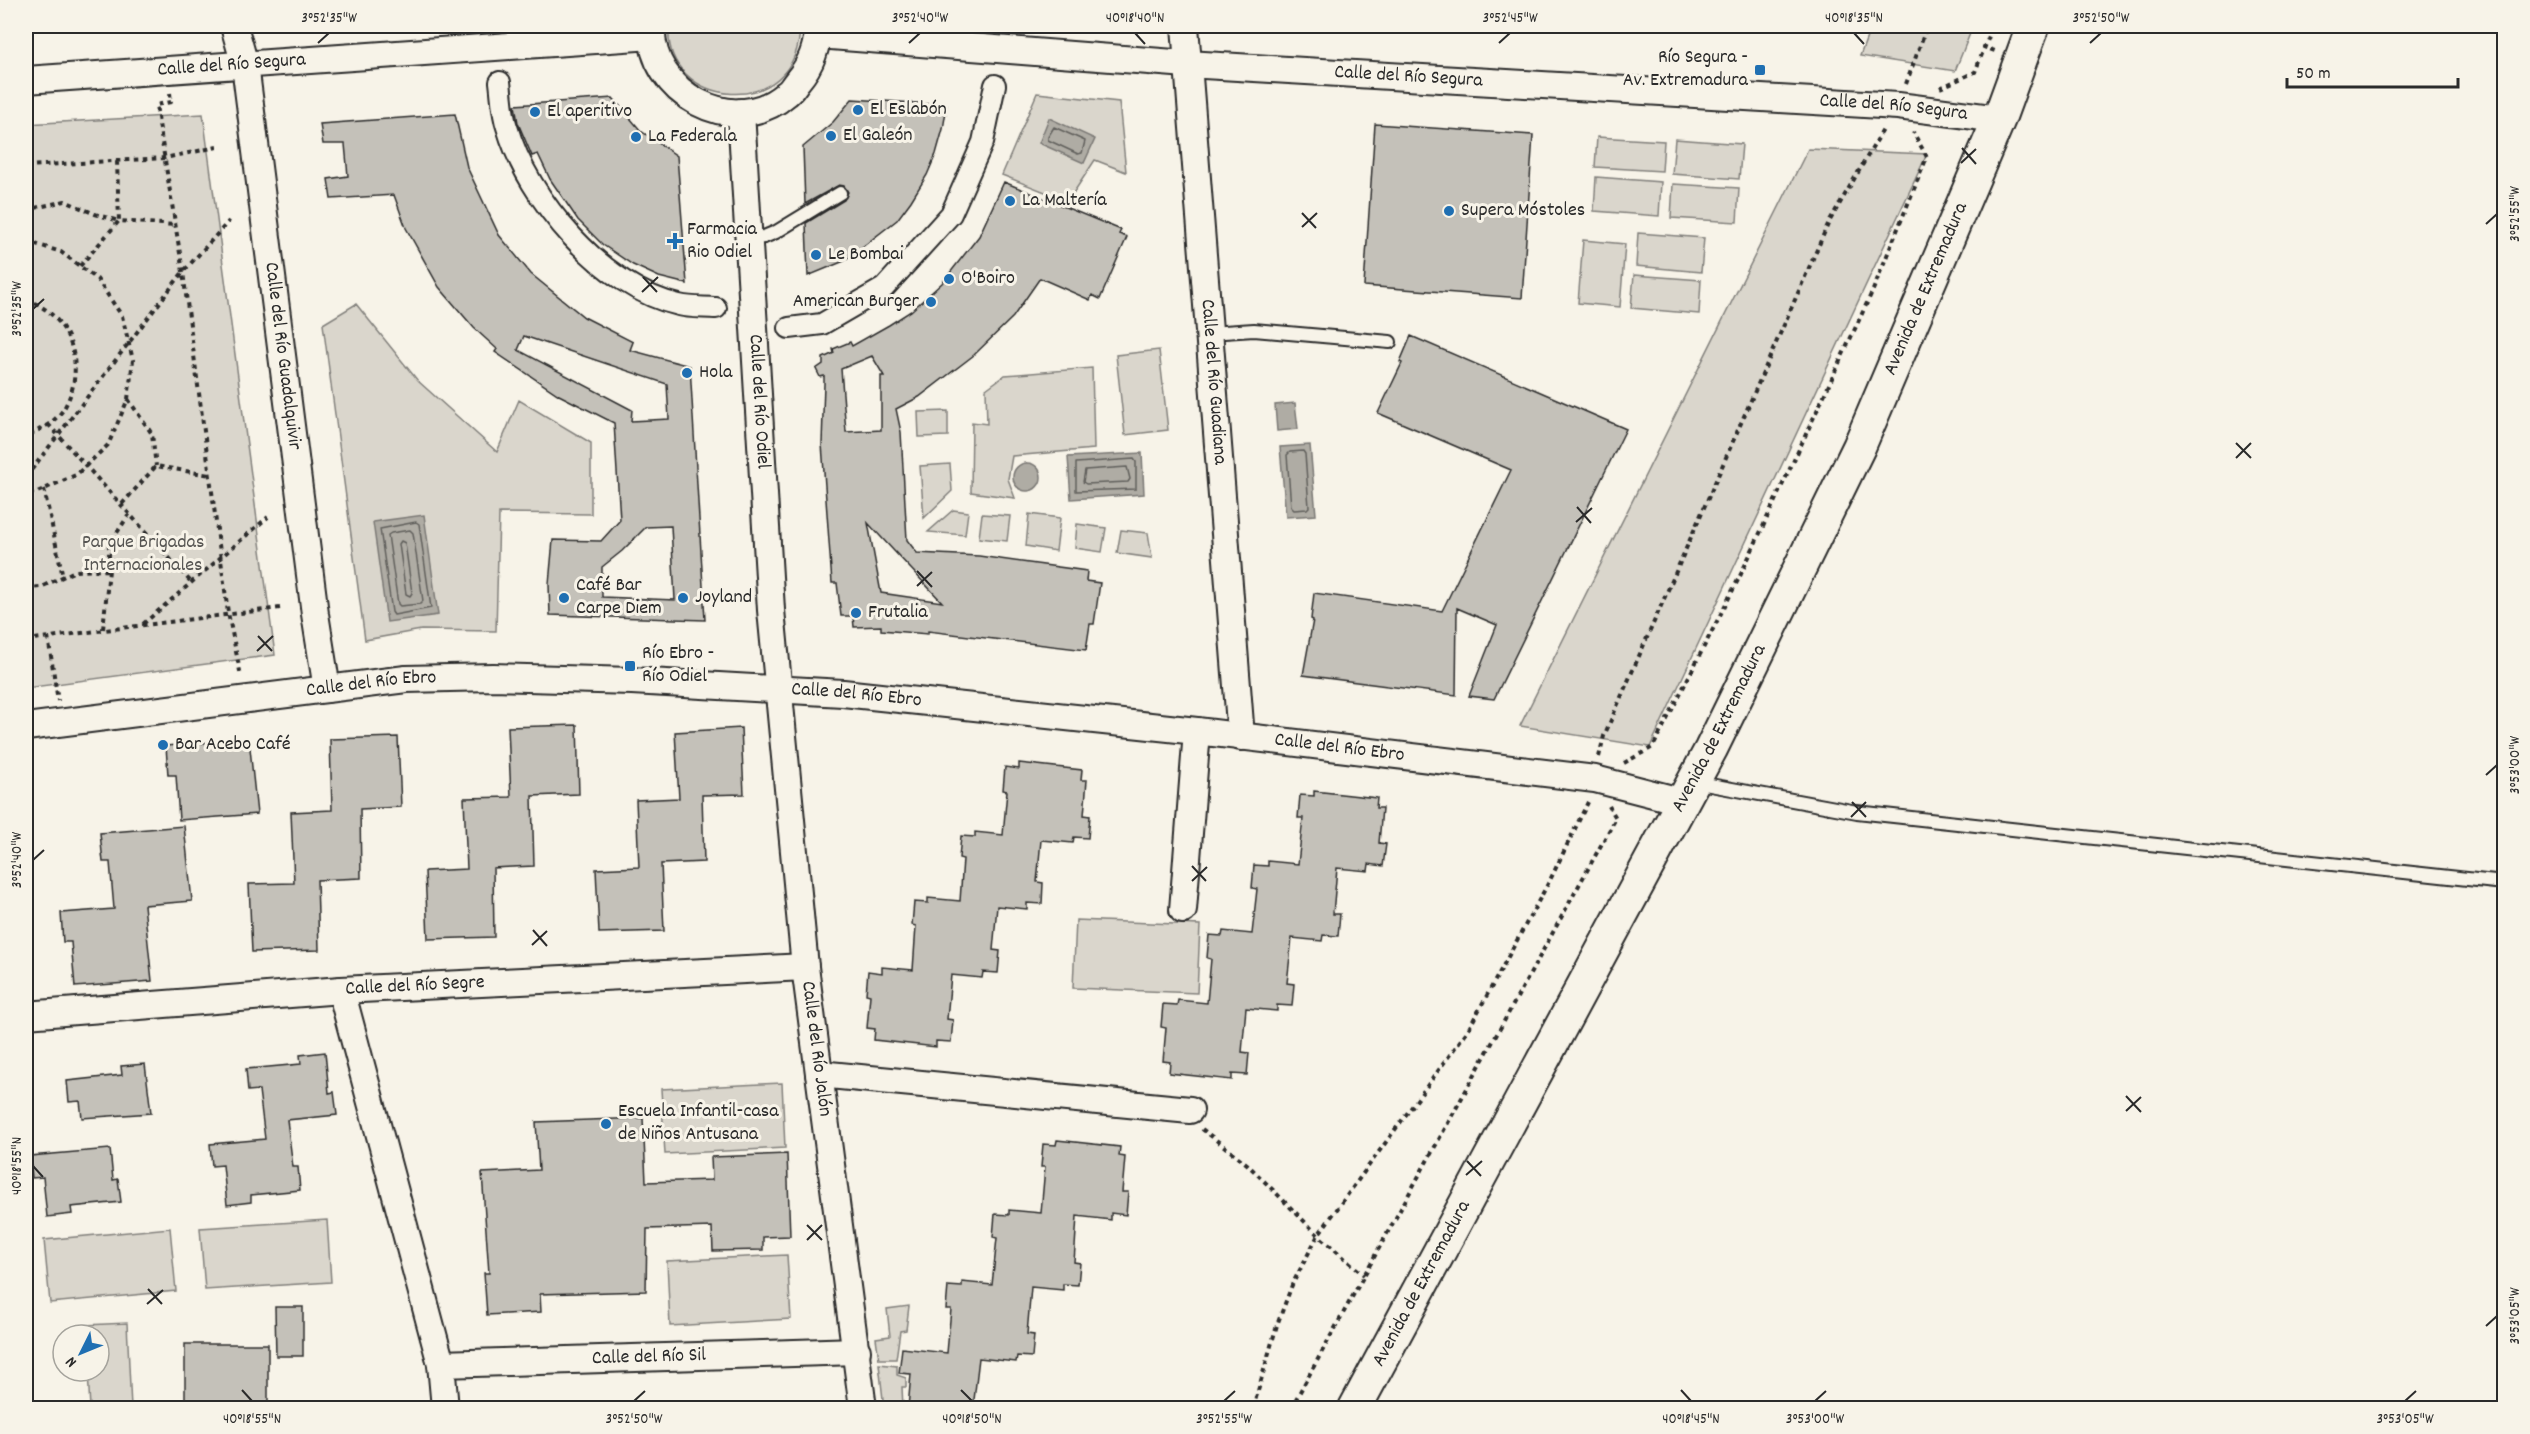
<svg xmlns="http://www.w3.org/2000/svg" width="2530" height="1434" viewBox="0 0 2530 1434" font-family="Dekko,sans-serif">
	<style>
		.green { fill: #dad6cc; stroke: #82807c; stroke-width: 1.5 }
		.water { fill: #afaca4; stroke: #7a7874; stroke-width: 1.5 }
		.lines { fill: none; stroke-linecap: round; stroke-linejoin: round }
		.shore { stroke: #605f5b; stroke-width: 1.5 }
		.building { fill: #c4c1b9; stroke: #2b2b2b; stroke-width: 1.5; fill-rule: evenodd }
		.service-casing { stroke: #2b2b2b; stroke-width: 16 }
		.pedestrian-casing { stroke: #2b2b2b; stroke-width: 24 }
		.minor-casing { stroke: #2b2b2b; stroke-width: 30 }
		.tertiary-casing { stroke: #2b2b2b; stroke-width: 36 }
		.path { stroke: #2b2b2b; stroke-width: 4; stroke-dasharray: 4.5 4.5; stroke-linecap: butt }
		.service { stroke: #f7f3e8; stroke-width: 12 }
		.pedestrian { stroke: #f7f3e8; stroke-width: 20 }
		.minor { stroke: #f7f3e8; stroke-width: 26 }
		.tertiary { stroke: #f7f3e8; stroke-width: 32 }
		.ticks { fill: none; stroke: #2b2b2b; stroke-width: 2 }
		.poi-dot { fill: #1f6fb2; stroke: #f7f3e8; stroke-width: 2 }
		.labels { text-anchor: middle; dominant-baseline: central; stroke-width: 6; stroke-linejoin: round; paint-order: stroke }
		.poi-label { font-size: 20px; fill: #2b2b2b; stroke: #f7f3e8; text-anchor: start }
		.street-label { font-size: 20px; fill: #2b2b2b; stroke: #f7f3e8 }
		.park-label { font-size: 20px; fill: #575653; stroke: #f7f3e8 }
		.neatline { fill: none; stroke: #2b2b2b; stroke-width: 2 }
		.ticks-label { font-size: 15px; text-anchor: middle; fill: #2b2b2b }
	</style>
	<rect width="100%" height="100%" fill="#f7f3e8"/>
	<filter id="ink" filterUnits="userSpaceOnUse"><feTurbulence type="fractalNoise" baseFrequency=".0167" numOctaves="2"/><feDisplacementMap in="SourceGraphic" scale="12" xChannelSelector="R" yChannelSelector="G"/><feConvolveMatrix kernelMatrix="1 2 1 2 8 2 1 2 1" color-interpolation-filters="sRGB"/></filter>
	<g filter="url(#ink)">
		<path class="green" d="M669 26H800C799 123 662 109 669 26Z
			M1871 26H1973L1955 71 1860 56Z
			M1037 93 1119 102 1126 172 1095 160 1068 201 1002 175Z
			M203 114 275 655 26 688V124Z
			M1597 137 1664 141 1662 171 1595 167Z
			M1675 139 1742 144 1739 179 1672 174Z
			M1808 149 1927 154 1650 747 1520 726Z
			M1596 177 1661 182 1659 216 1594 211Z
			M1673 184 1739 188 1737 222 1671 218Z
			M1638 233 1704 238 1701 272 1636 266Z
			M1583 240 1625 244 1620 307 1578 303Z
			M1634 275 1701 280 1699 314 1631 308Z
			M356 304 418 381 497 452 519 400 591 443V514L499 513 496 631 421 630 365 640 323 324Z
			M1159 350 1168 430 1125 435 1116 355Z
			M1092 368 1094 449 1012 456 1008 479 1015 498 971 492 972 422 987 424 986 389 1005 375Z
			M948 411V436L919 437 918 412Z
			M950 464 952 491 924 518 920 466Z
			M953 510 968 512 965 535 928 532Z
			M982 514 1010 516 1007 541 979 538Z
			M1029 514 1060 518 1056 551 1026 546Z
			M1077 524 1106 528 1102 552 1075 548Z
			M1121 530 1148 533 1152 558 1117 553Z
			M1076 920 1200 925 1197 993 1073 988Z
			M782 1083 785 1148 665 1154 661 1089Z
			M327 1220 331 1282 205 1290 200 1228Z
			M170 1228 176 1291 50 1303 44 1240Z
			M787 1255 791 1319 670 1326 667 1261Z
			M909 1306 906 1330 900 1331 896 1359H879L876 1338 890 1336 887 1309Z
			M127 1323 131 1408H90L88 1371H99V1335H87L86 1325Z
			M879 1364 897 1366V1375L906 1378V1387H902L903 1408H884Z"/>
		<path class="water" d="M1049 118 1095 139 1084 163 1039 143Z
			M1295 403 1298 429 1277 431 1275 405Z
			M1310 445 1316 515 1286 517 1280 447Z
			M1142 453 1144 494 1071 499 1068 457Z
			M1013 477a14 14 0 1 1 28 0a14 14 0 1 1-28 0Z
			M424 515 438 615 387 622 373 522Z"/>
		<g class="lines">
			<path class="shore" d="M1054 127 1085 141 1082 153 1078 154 1048 140V137Z
				M1303 451 1305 454 1309 507 1307 509 1294 510 1291 507 1287 455 1290 452Z
				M1134 459 1136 462V489L1076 491V463Z
				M1127 467 1130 479 1128 482 1086 484 1083 482 1085 470Z
				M416 522 419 524 431 608 394 615 392 612 380 529Z
				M410 530 413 533 423 601 420 604 400 606 398 604 388 535 391 533Z
				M401 541 405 543 412 593 410 596 406 594 399 544Z"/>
		</g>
		<path class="building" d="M613 98 641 131 677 156 687 284 659 277 633 265 603 245 578 220 550 179 538 154 532 156 518 123 515 105Z
			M852 99 947 105 943 129 936 154 927 175 911 201 897 220 844 261 808 276 806 223 844 200 848 192 844 186 839 185 805 204 803 147 833 122Z
			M455 114 467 167 499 235 531 274 584 317 633 342 630 350 690 366 705 620 550 615 549 584 553 540 601 541 620 520 614 423 559 395 495 352 497 349 474 328 439 287 406 228 394 195 331 199 328 179 348 176 345 144H323L320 124ZM524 336 667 384 669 419 631 421 632 410 518 350ZM671 526 675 600 602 597V567L622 551 646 527Z
			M1375 124 1533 135 1522 298 1364 286Z
			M1004 182 1121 230 1119 234 1127 237 1100 299 1092 295 1090 300 1040 278 1013 317 974 355 919 397 896 409 901 432 907 540 917 553 979 556 1087 571 1086 581 1100 583 1094 624H1090L1086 650 928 631V634L881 630V626L854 627 853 616H841L837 583H832L822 444 824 384V376L820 377 816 369 823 364V358L834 353 833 349 850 342 852 346 889 325 911 311 942 283 979 236ZM872 356 884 376H881V430L846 432 841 369ZM868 523 894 551 942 602 881 593Z
			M1411 336 1626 429 1494 699 1469 696 1497 625 1457 608 1456 695 1303 675 1313 620 1311 619 1314 593 1442 611 1511 470 1378 413 1402 363 1400 362Z
			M577 725 579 794 532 796 534 866 493 868 494 937 428 939 425 871 467 869 464 798 511 797 508 727Z
			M741 728 744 794 702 795 704 862 661 864 664 931 599 933 596 869 639 867 636 800 679 798 675 732Z
			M398 737 401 807 360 809 361 878 317 880 319 950 252 952 249 884 294 883 291 812 332 810 330 739Z
			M249 739 257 814 179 820 176 775H168L166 746Z
			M1019 763 1082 770 1081 780H1087L1084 815 1090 816 1088 838 1074 837 1073 843 1041 840 1037 882 1043 883 1042 904 1027 903V909L997 906 993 950 1000 951 998 973 983 972 982 978 951 975 947 1019 953 1020 951 1042 936 1041V1047L874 1040 875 1029 867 1028 870 995 866 994 868 971 882 973V967L913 970 916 926 912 925 914 902 928 903V898L960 901 963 859 959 858 961 836 975 837V832L1003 835 1007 791 1003 790 1005 767 1019 769Z
			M1314 791 1377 798 1376 808H1382L1379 843 1386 844 1383 866 1369 864 1368 871 1337 868 1333 914H1340L1338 936 1323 935 1322 941 1292 938 1287 983 1294 984 1292 1006 1277 1005V1011L1246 1008 1242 1052 1249 1053 1247 1075 1232 1074V1080L1169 1073 1170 1062 1163 1061 1166 1028 1161 1027 1163 1004 1177 1005 1178 1000 1207 1003 1211 959 1207 958 1209 935 1222 936 1223 931 1252 934 1257 889 1252 888 1254 865 1268 866V861L1298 864 1303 818H1298L1300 795 1314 796Z
			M184 826 192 901 144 905 152 981 75 987 71 942H63L61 913 114 909 110 862H103L100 833Z
			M325 1052 329 1093 334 1092 337 1115 287 1120 293 1167H298L300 1190 251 1195V1202L227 1205 223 1165 212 1166 210 1144 265 1139 259 1090 248 1091 246 1069 301 1064 300 1055Z
			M145 1064 151 1113 82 1118 80 1101 69 1102 67 1081 122 1075 121 1066Z
			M643 1118 646 1182 712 1180 711 1157 787 1154 790 1236 763 1237V1250L713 1251 712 1227 647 1229 646 1291 540 1294 541 1312 487 1315 484 1273H489L482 1173 539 1170 536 1122Z
			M1057 1140 1120 1147 1119 1156 1125 1157 1122 1192H1128L1126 1215 1111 1213V1220L1077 1216 1074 1262 1080 1263 1078 1285 1063 1284V1290L1031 1287 1027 1334 1034 1335 1032 1357 1017 1356 1016 1362 979 1358 973 1408H908L911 1374 899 1373 902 1348 947 1353 951 1309H946L948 1286 962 1287V1282L992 1285 997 1238 993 1237 995 1214 1009 1215V1210L1041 1213 1045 1167H1041L1043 1144 1056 1145Z
			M110 1149 113 1180 118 1179 121 1202 71 1207 72 1214 47 1217 43 1177 32 1178 30 1156Z
			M275 1307H303V1356H276Z
			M185 1344H268V1408H185Z"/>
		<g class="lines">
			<defs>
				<path id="service" d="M747 239 764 237 776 232 840 193
					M1209 333 1254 330 1390 342
					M1694 782 1857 812 2504 883"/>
				<path id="pedestrian" d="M500 82C502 97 502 113 507 127 528 200 603 288 679 305 690 308 704 307 716 308
					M789 328 822 324 884 288 951 214 983 142 995 85"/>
				<g id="minor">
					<path id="s1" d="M234 26 245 65 315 614 327 689"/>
					<path d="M652 26C648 93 734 140 786 94 791 91 794 85 798 80 810 66 819 45 817 26"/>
					<path id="s2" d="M1185 26 1241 737"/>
					<path id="s3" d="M818 35 1187 64 1898 106 1999 119"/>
					<path id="s4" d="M26 80 652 36"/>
					<path id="s5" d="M741 112 771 610 805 967 863 1408"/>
					<path id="s6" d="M26 727 406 679 493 677 632 681 843 693 1197 731 1595 779 1684 802"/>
					<path d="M1183 910 1197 731"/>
					<path d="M341 990 441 1364 445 1408"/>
					<path id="s7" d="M26 1015 341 990 805 967"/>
					<path d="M819 1074 1190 1110"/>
					<path id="s8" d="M441 1364 857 1351"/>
				</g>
				<g id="tertiary">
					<path id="s9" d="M1355 1408 1711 749 1859 447 1999 119 2033 26"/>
				</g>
			</defs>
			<use href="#service" class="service-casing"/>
			<use href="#pedestrian" class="pedestrian-casing"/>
			<use href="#minor" class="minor-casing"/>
			<use href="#tertiary" class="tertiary-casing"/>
			<path class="path" d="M1985 45 1984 47 1998 52
				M1906 84 1927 26
				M1940 88 1975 72 1993 26
				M170 93 171 102 156 105 183 272 228 613 241 676
				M26 166 165 158 217 147
				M26 210 65 201 95 214 119 221 117 161
				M26 241 61 252 97 279 122 316 133 360 128 399 108 445 76 475 35 493 26 494
				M80 266 119 221 176 225
				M26 300C72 314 88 370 63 410 54 423 40 430 26 436
				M128 399 152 434 156 466
				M48 424 191 582
				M26 477 183 272 229 221
				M44 489 63 577
				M122 504 156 466 210 475
				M26 588 41 587 75 571 109 570
				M143 624 268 517
				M103 629 109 570V545L130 513
				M48 637 58 701
				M26 640 280 608
				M1599 757 1604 736 1829 222 1884 128
				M1624 763 1653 747 1741 574 1873 290 1927 157 1913 132
				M1202 1129 1247 1164 1318 1235 1364 1275
				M1253 1408 1277 1325 1292 1285 1318 1235 1468 1030 1550 880 1588 802
				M1291 1408 1616 818 1609 806"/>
			<use href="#service" class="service"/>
			<use href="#pedestrian" class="pedestrian"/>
			<use href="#minor" class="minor"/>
			<use href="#tertiary" class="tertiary"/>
		</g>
	</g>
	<path class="ticks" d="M1135 33 1145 44M1854 33 1864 44M318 43 329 33M909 43 920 33M1499 43 1510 33M2090 43 2101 33M1962 148 1976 164M1961 163 1976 149M1302 213 1316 228M2486 224 2497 214M1302 227 1317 213M643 277 657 292M642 292 658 277M33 309 44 299M2236 443 2251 458M2236 458 2251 443M1577 507 1591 523M1576 522 1592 508M917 571 932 587M917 586 932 572M258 636 272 651M257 651 273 636M2486 775 2497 765M1852 802 1866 817M1851 817 1866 802M33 860 44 850M1192 866 1206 881M1192 881 1207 867M533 930 547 946M532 945 547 931M2126 1096 2141 1112M2126 1111 2141 1097M1467 1161 1481 1176M33 1166 43 1177M1466 1175 1482 1161M807 1225 822 1240M807 1240 822 1225M148 1289 162 1304M147 1304 163 1290M2486 1326 2497 1316M242 1390 252 1401M961 1390 972 1401M1681 1390 1691 1401M634 1401 645 1391M1224 1401 1235 1391M1815 1401 1826 1391M2405 1401 2416 1391"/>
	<g class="poi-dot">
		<rect x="1754" y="64" width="12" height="12" rx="3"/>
		<circle cx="858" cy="110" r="6"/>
		<circle cx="535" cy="112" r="6"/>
		<circle cx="831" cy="136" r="6"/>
		<circle cx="636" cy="137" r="6"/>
		<circle cx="1010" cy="201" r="6"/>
		<circle cx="1449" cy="211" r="6"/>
		<path d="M672 232h6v6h6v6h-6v6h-6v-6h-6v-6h6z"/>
		<circle cx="816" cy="255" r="6"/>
		<circle cx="949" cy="279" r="6"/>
		<circle cx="931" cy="302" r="6"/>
		<circle cx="687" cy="373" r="6"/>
		<circle cx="564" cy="598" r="6"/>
		<circle cx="683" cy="598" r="6"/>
		<circle cx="856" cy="613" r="6"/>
		<rect x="624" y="660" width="12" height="12" rx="3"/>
		<circle cx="163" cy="745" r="6"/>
		<circle cx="606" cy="1124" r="6"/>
	</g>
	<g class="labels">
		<g class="poi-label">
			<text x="1748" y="58" text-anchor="end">Río Segura -<tspan x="1748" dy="23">Av. Extremadura</tspan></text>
			<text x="870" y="110">El Eslabón</text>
			<text x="547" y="112">El aperitivo</text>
			<text x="843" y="136">El Galeón</text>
			<text x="648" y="137">La Federala</text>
			<text x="1022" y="201">La Maltería</text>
			<text x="1461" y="211">Supera Móstoles</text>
			<text x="687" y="230">Farmacia<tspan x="687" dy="23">Rio Odiel</tspan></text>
			<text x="828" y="255">Le Bombai</text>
			<text x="961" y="279">O'Boiro</text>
			<text x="919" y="302" text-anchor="end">American Burger</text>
			<text x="699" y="373">Hola</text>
			<text x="576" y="586">Café Bar<tspan x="576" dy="23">Carpe Diem</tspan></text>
			<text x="695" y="598">Joyland</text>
			<text x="868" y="613">Frutalia</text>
			<text x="642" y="654">Río Ebro -<tspan x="642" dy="23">Río Odiel</tspan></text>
			<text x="175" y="745">Bar Acebo Café</text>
			<text x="618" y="1112">Escuela Infantil-casa<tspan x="618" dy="23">de Niños Antusana</tspan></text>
		</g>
		<g class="street-label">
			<text stroke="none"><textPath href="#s4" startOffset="206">Calle del Río Segura</textPath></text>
			<text stroke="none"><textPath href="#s3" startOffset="592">Calle del Río Segura</textPath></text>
			<text stroke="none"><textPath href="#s3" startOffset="1078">Calle del Río Segura</textPath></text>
			<text stroke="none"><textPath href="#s9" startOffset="1257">Avenida de Extremadura</textPath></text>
			<text stroke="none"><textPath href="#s1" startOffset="334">Calle del Río Guadalquivir</textPath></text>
			<text stroke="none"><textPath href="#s2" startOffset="357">Calle del Río Guadiana</textPath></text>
			<text stroke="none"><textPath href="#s5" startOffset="290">Calle del Río Odiel</textPath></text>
			<text stroke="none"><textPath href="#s6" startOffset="348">Calle del Río Ebro</textPath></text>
			<text stroke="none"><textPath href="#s6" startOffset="834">Calle del Río Ebro</textPath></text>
			<text stroke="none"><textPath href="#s9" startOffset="771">Avenida de Extremadura</textPath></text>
			<text stroke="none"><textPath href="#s6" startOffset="1320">Calle del Río Ebro</textPath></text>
			<text stroke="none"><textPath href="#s7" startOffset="390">Calle del Río Segre</textPath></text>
			<text stroke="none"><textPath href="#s5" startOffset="940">Calle del Río Jalón</textPath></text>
			<text stroke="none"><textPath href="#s9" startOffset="141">Avenida de Extremadura</textPath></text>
			<text stroke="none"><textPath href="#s8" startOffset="208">Calle del Río Sil</textPath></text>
		</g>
		<g class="park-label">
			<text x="143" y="543">Parque Brigadas<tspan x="143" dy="23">Internacionales</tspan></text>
		</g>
	</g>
	<rect width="2530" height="1434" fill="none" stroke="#f7f3e8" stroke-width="66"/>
	<g transform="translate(81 1353) rotate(227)"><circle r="28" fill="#f7f3e8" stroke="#a5a39c" stroke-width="1.5"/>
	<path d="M0-4.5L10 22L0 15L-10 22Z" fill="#1f6fb2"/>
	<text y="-9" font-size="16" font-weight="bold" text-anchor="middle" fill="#2b2b2b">N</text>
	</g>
	<path d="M2287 78v9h171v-9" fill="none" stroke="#2b2b2b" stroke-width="3"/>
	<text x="2296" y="78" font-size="18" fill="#2b2b2b" stroke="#f7f3e8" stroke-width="4.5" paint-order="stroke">50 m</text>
	<rect x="33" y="33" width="2464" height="1368" class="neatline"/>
	<g class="ticks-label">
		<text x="329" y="22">3°52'35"W</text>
		<text x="920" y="22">3°52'40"W</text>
		<text x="1135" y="22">40°18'40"N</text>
		<text x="1510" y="22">3°52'45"W</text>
		<text x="1854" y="22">40°18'35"N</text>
		<text x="2101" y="22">3°52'50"W</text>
		<text transform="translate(2514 214) rotate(-90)" y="5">3°52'55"W</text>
		<text transform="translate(16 309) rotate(-90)" y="5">3°52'35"W</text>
		<text transform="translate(2514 765) rotate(-90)" y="5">3°53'00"W</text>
		<text transform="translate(16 860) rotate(-90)" y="5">3°52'40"W</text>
		<text transform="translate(16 1166) rotate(-90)" y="5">40°18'55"N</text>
		<text transform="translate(2514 1316) rotate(-90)" y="5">3°53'05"W</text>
		<text x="252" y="1423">40°18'55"N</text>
		<text x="634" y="1423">3°52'50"W</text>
		<text x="972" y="1423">40°18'50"N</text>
		<text x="1224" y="1423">3°52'55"W</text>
		<text x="1691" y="1423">40°18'45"N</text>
		<text x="1815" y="1423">3°53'00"W</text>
		<text x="2405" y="1423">3°53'05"W</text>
	</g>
</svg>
